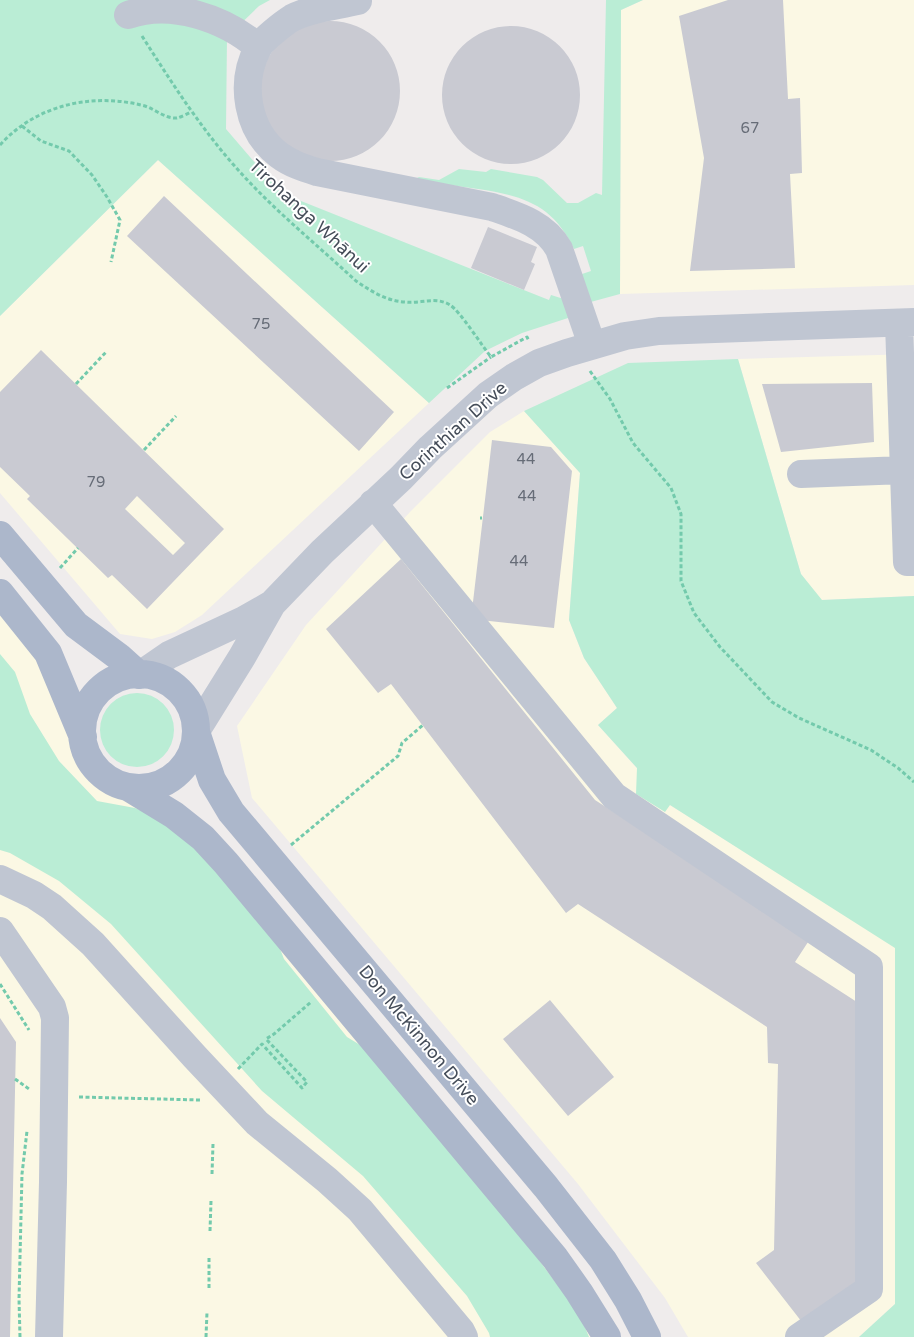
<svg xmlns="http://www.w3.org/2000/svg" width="914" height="1337" viewBox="0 0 914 1337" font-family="'Varela Round',sans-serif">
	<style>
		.commercial { fill: #fbf8e4 }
		.green { fill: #baedd5 }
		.building { fill: #c9cad2; fill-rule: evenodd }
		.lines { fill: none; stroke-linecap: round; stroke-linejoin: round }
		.path { stroke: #73caac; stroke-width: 3; stroke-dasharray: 4 2.5; stroke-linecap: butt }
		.minor { stroke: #c0c6d2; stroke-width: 28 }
		.major { stroke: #acb7cb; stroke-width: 28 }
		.labels { text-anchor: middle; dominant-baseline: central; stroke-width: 4; stroke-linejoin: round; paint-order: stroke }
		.number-label { font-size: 15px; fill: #666c77 }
		.street-label { font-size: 18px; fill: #454d59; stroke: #fff }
	</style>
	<rect width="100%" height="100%" fill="#efecec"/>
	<path class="commercial" d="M643 0H914V285L620 294 621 10Z
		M158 160 429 403 202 615 175 632 152 639 120 634 0 493V316Z
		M914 354V596L821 600 801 574 738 359Z
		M524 411 580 473 569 620 584 658 617 708 598 725 670 805 895 947V1304L859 1337H688L665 1298 578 1184 252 798 237 726 306 625 410 512 490 432Z
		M0 593 83 737 106 760 203 838 607 1337H0Z"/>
	<path class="green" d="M0 0H270L259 6 227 37 226 129 281 193 549 300 551 295 567 300 569 307 568 318 522 333 485 351 429 403 158 160 0 316Z
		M606 0H643L621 10 620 294 587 303 579 275 591 271 583 246 574 249C553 205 524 196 478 189 457 186 435 183 413 180L419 177 439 180 459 169 486 172 491 169 537 177 543 180 567 203H578L596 193 602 195Z
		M738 359 801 574 822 600 914 596V1337H859L895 1304V948L670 805 665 812 636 794 637 768 598 725 617 708 584 658 569 620 580 473 524 411 628 363Z
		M0 654 15 672 30 714 59 761 97 801 135 808 163 820 189 839 275 936 284 959 347 1037 370 1051 491 1196 580 1315 589 1337H490L489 1333 467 1296 363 1176 262 1091 111 924 59 881 10 853 0 850Z
		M100 730a37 37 0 1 1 74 0a37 37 0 1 1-74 0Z"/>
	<path class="building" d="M728 0H783L788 99 800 98 802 173 790 174 795 268 690 271 704 158 679 16Z
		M260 91a70 70 0 1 1 140 0a70 70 0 1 1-140 0Z
		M442 95a69 69 0 1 1 138 0a69 69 0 1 1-138 0Z
		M164 196 394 412 359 451 127 236Z
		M488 227 537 247 531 262 535 264 524 290 471 268Z
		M41 350 224 529 147 609 112 575 108 578 27 499 30 496 0 467V392ZM137 496 185 543 173 555 125 509Z
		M872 383 874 442 781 452 762 384Z
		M492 440 551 447 572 471 554 628 471 619Z
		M401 559 595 800 810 939 795 962 860 1004 855 1284 805 1326 756 1263 774 1250 778 1064 768 1063 767 1027 578 904 566 913 391 684 378 693 326 629Z
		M550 1000 614 1077 568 1116 503 1039Z
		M0 1018 16 1042 10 1337H0Z"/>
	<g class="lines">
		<path class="path" d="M142 36C170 80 198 124 232 163 269 206 314 242 356 281 371 291 386 301 405 302 420 304 436 296 450 305 460 311 482 346 491 357L527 337 529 341
			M22 126 41 141 69 151 92 175 107 197 120 220 111 262
			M0 145C36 105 91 93 141 105 153 107 164 119 177 118 181 117 187 114 191 112
			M590 371 610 399 633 443 671 488 681 514V581L694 613 720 647 772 702 799 718 871 750 898 768 914 782
			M76 384 107 351
			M447 388 491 357
			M144 450 176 416
			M480 518H482
			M60 568 78 548
			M291 845 398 756 402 743 423 725
			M0 984 29 1030
			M238 1069 262 1044 302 1088 307 1082 266 1039 274 1034 311 1002
			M15 1079 29 1089
			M79 1097 200 1100
			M212 1174 213 1144
			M210 1231 211 1201
			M209 1288V1256
			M20 1337 19 1299 22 1174 27 1131
			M206 1337 207 1312"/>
		<path class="minor" d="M358 1C337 6 311 8 292 18 284 23 262 40 258 48 239 83 247 131 279 155 291 164 304 168 317 172L492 207C518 216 545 224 559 249L592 345
			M128 15C171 0 224 18 258 47
			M899 323 907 562H914
			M801 474 904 470
			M373 503 614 796 869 967V1289L799 1337
			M140 675 169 655 244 620 272 604
			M196 731 242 657 272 604 322 552 401 478 430 448 488 395 514 377 539 363 567 353 625 336 659 331 914 322
			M0 879 34 895 52 907 93 944 195 1057 257 1123 327 1180 360 1210 461 1331 464 1337
			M0 931 52 1007 55 1018 53 1182 49 1337"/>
		<path class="major" d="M0 535 76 625 119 657 139 675
			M0 593 48 653 83 737
			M82 731a57 57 0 1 1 114 0a57 57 0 1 1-114 0Z
			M196 732 212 780 231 812 546 1187 603 1260 628 1300 647 1337
			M128 787 174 815 203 838 226 863 555 1258 579 1292 607 1337"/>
	</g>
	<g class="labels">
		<g class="number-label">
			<text x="750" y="128">67</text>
			<text x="261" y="324">75</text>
			<text x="526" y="459">44</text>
			<text x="96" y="482">79</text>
			<text x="527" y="496">44</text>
			<text x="519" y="561">44</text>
		</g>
		<g class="street-label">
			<text transform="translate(309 216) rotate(43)">Tirohanga Whānui</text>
			<text transform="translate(453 431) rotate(-42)">Corinthian Drive</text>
			<text transform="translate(419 1035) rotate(50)">Don McKinnon Drive</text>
		</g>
	</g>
</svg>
